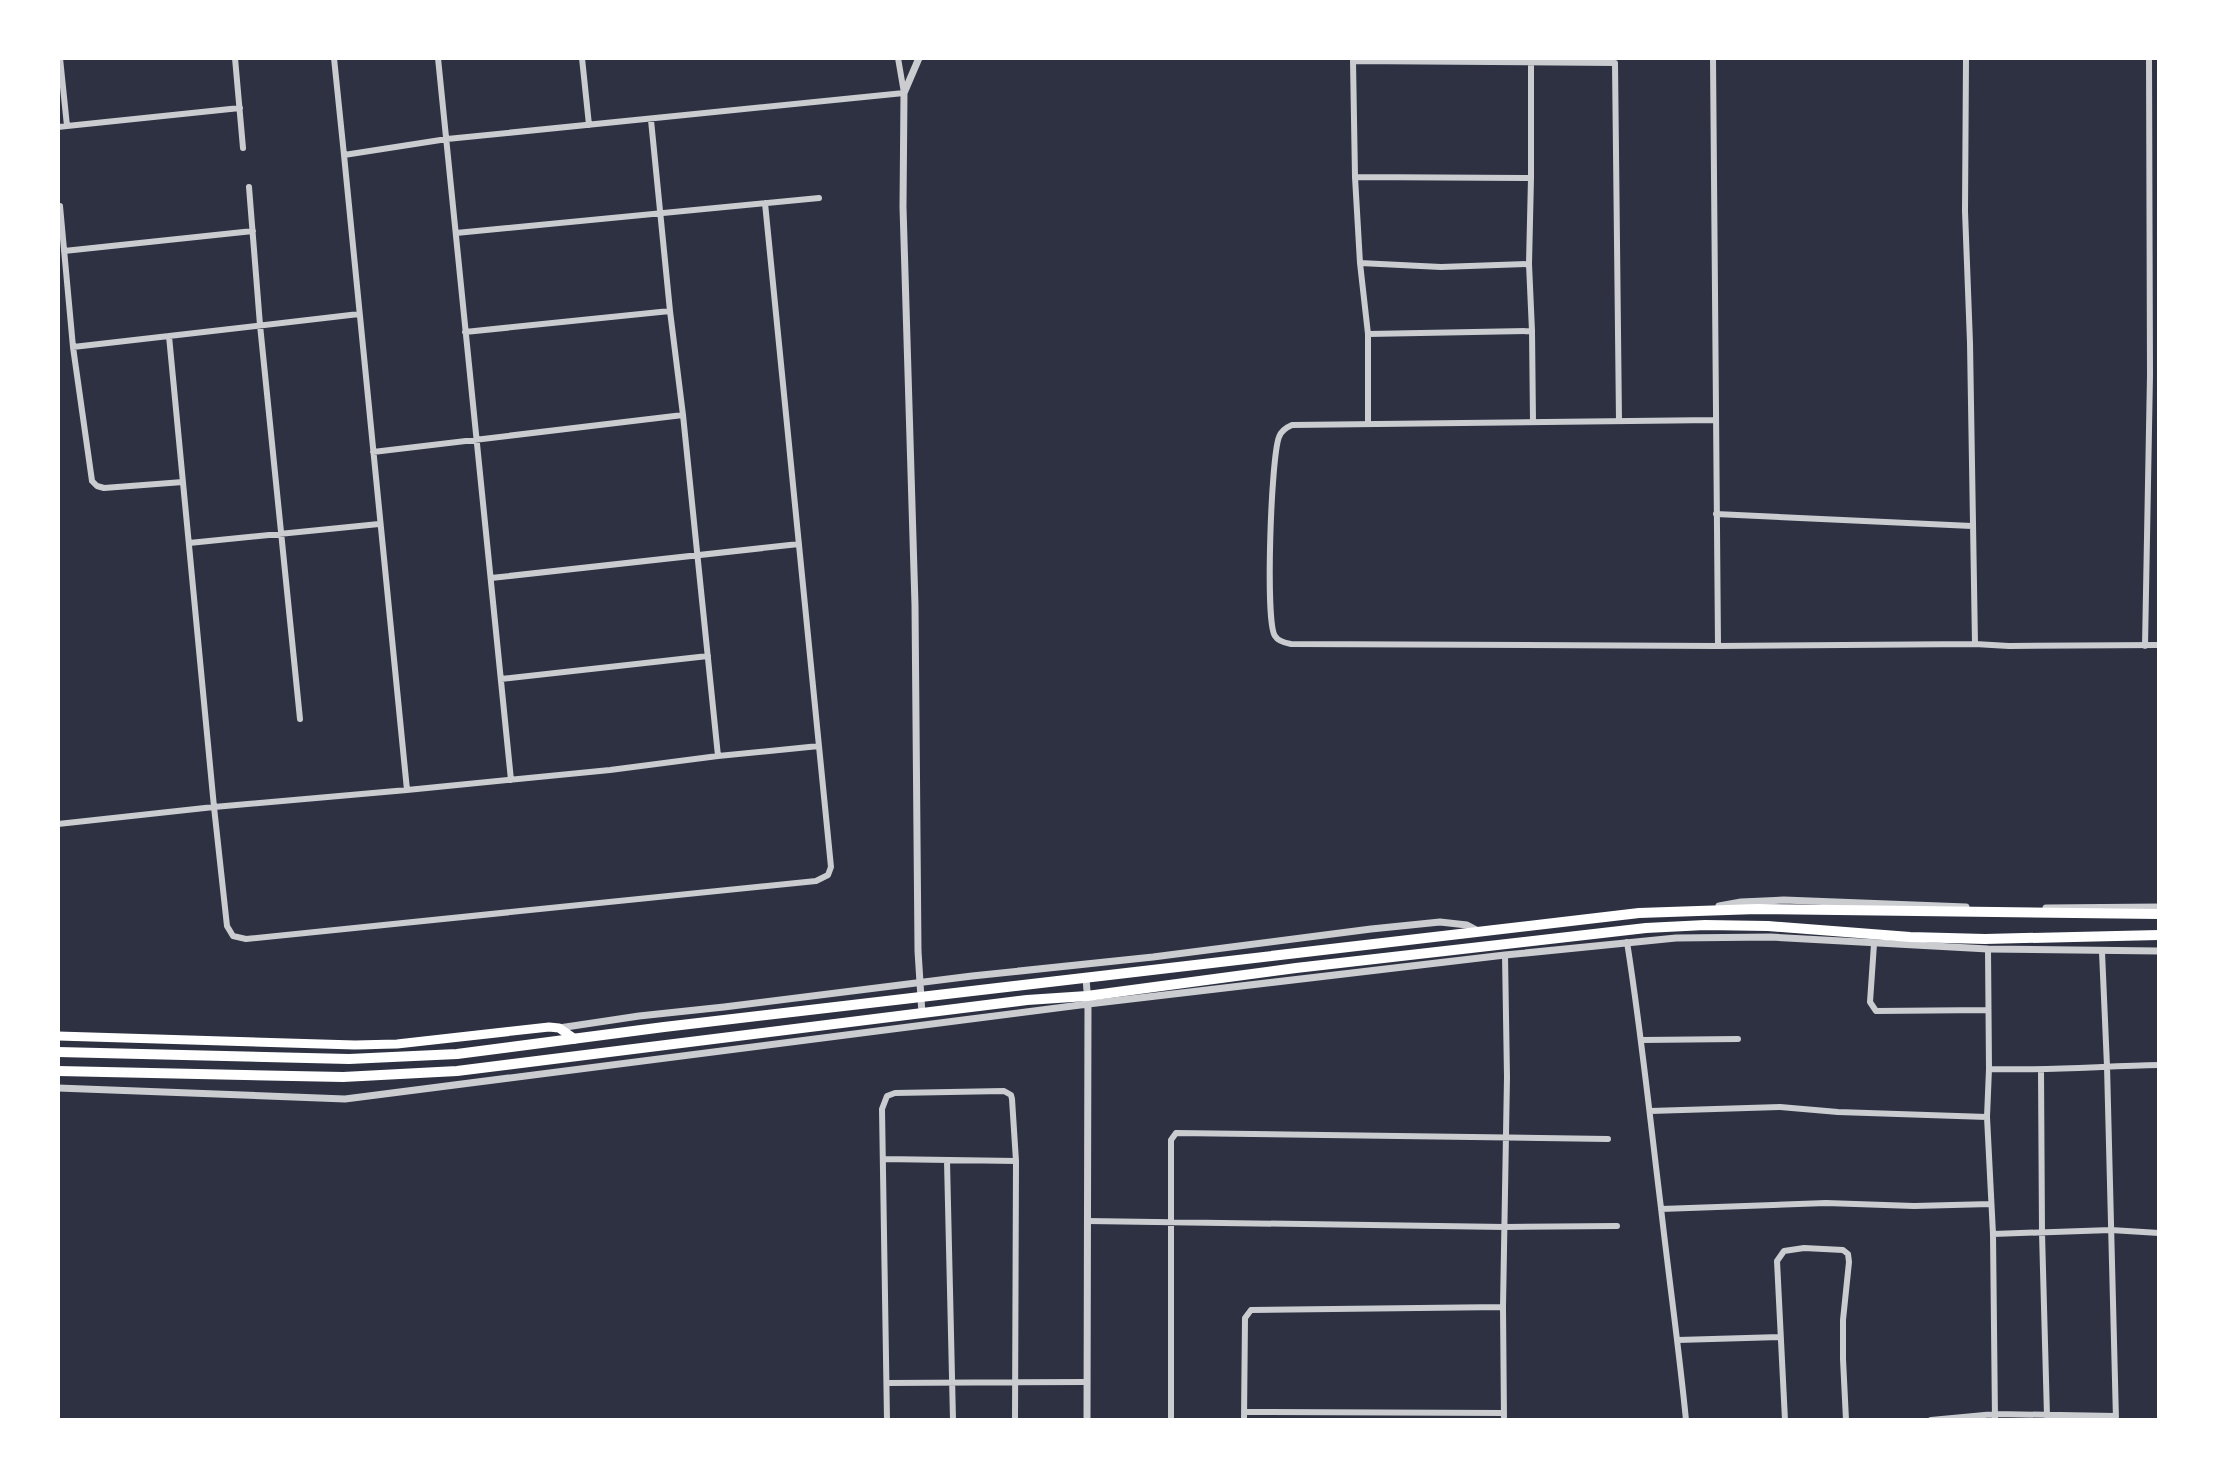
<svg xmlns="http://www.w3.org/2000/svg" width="2217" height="1478" viewBox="0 0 2217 1478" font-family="Spectral,serif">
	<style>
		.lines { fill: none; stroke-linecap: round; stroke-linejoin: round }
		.minor { stroke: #caccd0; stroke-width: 6 }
		.tertiary { stroke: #caccd0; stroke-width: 7 }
		.primary { stroke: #fff; stroke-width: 9 }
		.trunk { stroke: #fff; stroke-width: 10 }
	</style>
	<rect width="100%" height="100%" fill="#2d3142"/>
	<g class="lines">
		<path class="minor" d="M235 58 243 148
			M334 58 344 155 447 139 904 93 898 58
			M438 58 511 780
			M582 58 589 125
			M1713 58 1718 646 1975 644
			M1966 58 1965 211 1970 343 1975 644 2009 646 2159 645
			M1531 61V178L1529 264 1532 331 1533 422
			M67 126 240 108
			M58 127 67 126 60 58
			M344 155 407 790 214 807 169 336 359 314
			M1355 177 1531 178
			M249 187 260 325 300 719
			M60 206 73 347 92 481 97 486 104 488 183 482
			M456 233 819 198
			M64 251 253 231
			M1360 263 1441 267 1529 264
			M465 332 670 311
			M1368 334 1532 331
			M73 347 169 336
			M1715 420 1292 425C1285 428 1281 431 1279 437 1271 457 1265 622 1275 636 1278 641 1285 643 1291 644L1718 646
			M1368 424V334L1360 263 1355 177 1353 61 1615 63 1619 421
			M373 452 683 415 670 311 651 120
			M1716 514 1972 526
			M189 543 379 524
			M491 578 799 544
			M2145 646 2150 375 2149 58
			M501 679 708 656
			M718 756 819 746
			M407 790 610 770 718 756 683 415
			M58 824 214 807 227 926 233 936 246 939 816 881 828 875 831 867 765 203
			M1627 942C1641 1030 1650 1119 1661 1208 1669 1279 1679 1349 1686 1420
			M1874 944 1870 1002 1876 1011 1988 1010
			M1988 949 1989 1069 1987 1117 1993 1234 1995 1420
			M2102 952 2107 1066 2116 1420
			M1642 1040 1738 1039
			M1989 1069C2046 1071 2102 1066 2159 1065
			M2041 1071 2042 1233 2047 1416
			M1650 1111 1780 1107 1838 1112 1987 1117
			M883 1159 1016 1161
			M947 1161 953 1420
			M1661 1209 1826 1203 1914 1206 1991 1204
			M1088 1221 1505 1227 1617 1226
			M1993 1234 2111 1230 2159 1233
			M1678 1340 1780 1337
			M887 1383 1087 1382
			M1244 1412 1504 1413
			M887 1420 882 1109 887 1096 895 1093 1004 1091 1011 1095 1012 1099 1016 1161 1015 1420
			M1171 1420V1140L1176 1133 1608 1139
			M1244 1420 1245 1318 1251 1310 1503 1307
			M1504 1420 1503 1307 1507 1077 1505 955
			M1785 1420 1777 1261 1784 1251 1804 1248 1843 1250 1848 1254 1849 1262 1843 1320V1359L1846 1420
			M1931 1420 1995 1414 2116 1416"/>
		<path class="tertiary" d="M919 58 904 93 903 207 915 605 918 951 922 1014
			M1719 906 1741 902 1784 900 1966 907
			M2046 908 2159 907
			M1086 978 1088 1004 1087 1420
			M559 1028 639 1016 724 1007 972 976 1153 957 1371 929 1440 922 1467 925 1480 932
			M58 1088 345 1099 1088 1004 1505 955 1676 938 1771 937 1988 949 2159 951"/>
		<path class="primary" d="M58 1036 355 1045 397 1044 549 1027 559 1028 575 1039"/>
		<path class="trunk" d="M58 1052 349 1059 457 1054 664 1027 1639 913 1757 909 2159 914
			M58 1071 343 1077 457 1071 1027 1000 1087 996 1296 968 1646 928 1705 925 1768 926 1910 937 1985 939 2159 935"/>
	</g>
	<rect width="2217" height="1478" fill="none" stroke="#ffffff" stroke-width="120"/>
</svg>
